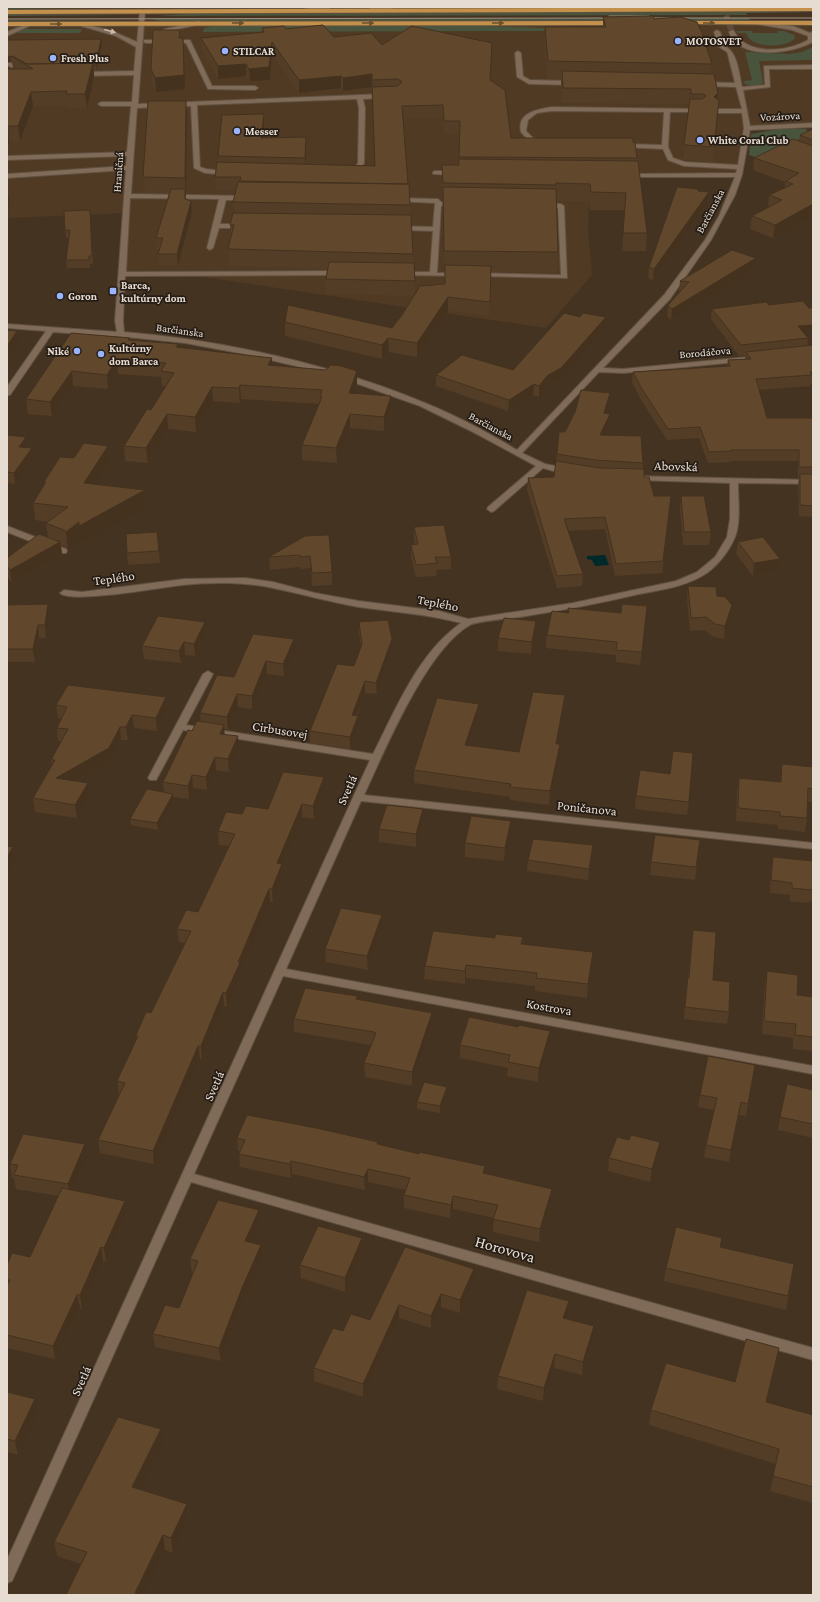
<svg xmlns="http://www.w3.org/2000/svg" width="820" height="1602" viewBox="0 0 820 1602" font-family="'Crimson Pro',serif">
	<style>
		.built { fill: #503a23 }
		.green { fill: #49543d }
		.water { fill: #00292b }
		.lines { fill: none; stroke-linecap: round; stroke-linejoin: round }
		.minor-tunnel { stroke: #5d4c3c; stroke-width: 6; stroke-dasharray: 6 3; stroke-linecap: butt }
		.minor-casing { stroke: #605141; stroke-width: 2 }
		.major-casing { stroke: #605141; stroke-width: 2 }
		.minor { fill: #7f6b58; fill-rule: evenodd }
		.major { fill: #c3914b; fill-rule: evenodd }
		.tram { stroke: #a29486; stroke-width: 1 }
		.wall { fill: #533d26; fill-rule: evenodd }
		.shaded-wall { fill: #44321f }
		.building { fill: #61472c; stroke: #44321f }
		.oneway { fill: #6c512d }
		.oneway2 { fill: #c8baad }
		.poi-dot { fill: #9ab5fd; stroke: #251d15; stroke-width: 1.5 }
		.labels { text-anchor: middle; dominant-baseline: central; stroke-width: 3.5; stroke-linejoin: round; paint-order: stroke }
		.far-poi-label { font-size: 11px; font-weight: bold; fill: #e7dcd1; stroke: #251d15; text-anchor: start }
		.far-street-label { font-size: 11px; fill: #e7dcd1; stroke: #251d15 }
		.street-label { font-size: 13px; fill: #e7dcd1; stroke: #251d15 }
		.near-street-label { font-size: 16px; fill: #e7dcd1; stroke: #251d15 }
	</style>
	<rect width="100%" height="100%" fill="#453322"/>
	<path class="built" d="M7 7H813V9L7 12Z
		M813 23V125L747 128 739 175 602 174 589 204 588 231 592 275 546 328 191 275 123 274 126 213 8 218 9 196 7 195V24Z"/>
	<path class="green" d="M7 7H159L7 9Z
		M746 12H813L746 13 747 15 159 16 184 14Z
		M7 14 124 15 7 16Z
		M749 18 750 21H813H160L150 19Z
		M7 20H128L7 21Z
		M216 26H486L546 28 548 31 203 32 204 28Z
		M24 29H82L80 33H14Z
		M736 31H752L753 33H778L777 31H784L794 35 795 38C787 48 762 47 752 41 749 39 747 36 746 33H738Z
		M813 47V60L759 61 763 83 756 86 745 84 744 81 752 80 745 52 789 54 802 52Z
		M780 129H806L809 134 781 148 770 162 749 155 751 134Z"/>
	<path class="water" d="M605 555 609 565 595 566 592 560 587 559V556Z"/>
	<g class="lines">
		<path class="minor-tunnel" d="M723 7 732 32"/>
		<defs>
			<path id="minor" d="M314 7H332L329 9 301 12 298 10Z
				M367 7H385L401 10 398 12 370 9Z
				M621 7H639L645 9 642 11Z
				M140 10 145 11 138 104 384 94 387 96 384 98 363 99 365 108 364 163 360 170 350 175 347 173 355 168 358 163 359 108 357 99 197 105 200 167 206 169 230 172V174L228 175 205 173 194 168 191 106 137 108 131 194 248 196 251 198 248 200H226L220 224H244L247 226 244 228H219L213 248 210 250 207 248 219 199 130 198 126 272 339 271 342 273 339 275 125 276 123 321 124 332C223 340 334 365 425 403 457 416 487 432 517 450L664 295 705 240 719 216 735 177H627L624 175 625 174 736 173 737 169 684 166 668 160 663 149 621 147 620 146 623 144 662 145 664 112 552 111 537 113 528 120 526 131 533 138 543 141V143C533 144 527 139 521 132 516 113 538 109 552 107L700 109 703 111 702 112H670L668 147 673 158 685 162 738 165 744 128 742 113H717L714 111 717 109H742L736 87 703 86 700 84 703 82 735 83 728 55 727 52 719 47 714 32 717 30 720 32 725 46C738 53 739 74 742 87L765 85 764 66 813 65V69H769L770 87 743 90 750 126 813 123V127L750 130 742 175 735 195 711 240 670 299 603 368 623 369 758 356 762 358 758 360 623 373 599 372 522 453 545 464 571 469V473L557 472 543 468 494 511 491 512 487 509 488 507 536 466 475 433 420 406 358 384 300 367 244 354 185 343 137 338 53 332 10 395H7V387L46 331 7 328V324L117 332 115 321 126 170 7 178V174L126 166 127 156 7 160V156L127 152 131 106H101L98 104 101 102H132L134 75 82 76 79 74 82 72 134 71 136 47 116 36 74 24 77 22 112 31 137 42Z
				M199 21 201 22V24L169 31 156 37 153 35 165 29Z
				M758 21 793 26 810 33 813 31V42C792 54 739 61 729 32L732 30 734 31C746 56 787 52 808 40V36L792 30 756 24 755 23Z
				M29 23 34 24 7 36V32Z
				M144 40H190L212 86H255L258 88 255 90 208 89 186 43H146L144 42Z
				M518 51 521 53 523 76 530 80 575 81 578 83 575 85 529 84 517 77 515 53Z
				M7 63H11L27 71 22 72 7 65Z
				M435 171H455L458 173 455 175 433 174V172Z
				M396 198 438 199 441 202 457 203V205L441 206 437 273H457L459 274V276L401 275V273L403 272H430L433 231 400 230 397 228 400 226 433 227 435 203 394 201V199Z
				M543 203 561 204 564 206 567 278 475 276V274L477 273 561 275 558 208 541 206 540 205Z
				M633 476 813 480V484L738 483C738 500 741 522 735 537 729 552 716 568 702 576 683 587 660 590 639 594 601 603 564 610 526 616 515 618 477 621 470 625 426 650 385 750 364 795L813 843V849L361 801 286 969 813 1066V1074L283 976 194 1174 813 1348V1360L191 1182 12 1581 7 1583V1560L370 760 183 730 156 780H150L148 778 203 674 208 671 213 674 186 725 373 754C396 709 418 653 461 623 428 614 393 612 359 607 330 602 302 594 273 588 247 582 209 582 182 585 163 587 70 604 60 593L64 590 82 592 184 579 245 578 273 582 315 593 359 601 439 611 468 619 573 603 676 581 697 572 715 557 727 537 730 519V483L636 480H633Z
				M7 526 66 549 67 551 66 553H60L7 532Z"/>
			<path id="major" d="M813 7V11L7 14V10Z
				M685 21H813V25L683 24 682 23Z
				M7 22 615 21 618 23 615 25 7 26Z"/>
		</defs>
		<use href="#minor" class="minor-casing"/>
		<use href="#major" class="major-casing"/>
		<use href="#minor" class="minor"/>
		<use href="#major" class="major"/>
		<path class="tram" d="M609 16H649
			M643 18H813
			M7 19 615 18"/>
	</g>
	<path class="wall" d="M603 17 654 19 712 64 711 74 717 99 719 100 713 162 685 160H683L684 144 689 104 562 103 561 86V79H547L544 44 545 27H603Z
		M262 28 286 29 382 45 490 80 511 138 633 142 637 158V161L647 233 646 251H622L625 210H590L589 201H557L558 252 557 273 490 272 489 316 448 311 417 357 389 352 382 359 285 336V322L392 328 402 315 414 296 326 294V279L327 269 229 266 228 249 231 238 230 225 234 213 233 202 236 190H216L215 177 218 162V156L264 114V126L263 138 306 149 305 164 375 166 372 87 343 91 341 88 299 93 272 54 270 80 250 81 246 76 218 79 202 50 201 38 262 32ZM443 118 444 134H460L459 165H442V182L445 284 415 293V281L410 215V205L403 119Z
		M180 38H183L185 89 156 92 152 83 151 69Z
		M7 40 102 44 96 70H94V77L87 108H67V106H33L20 141H9L7 155V69H13L12 62H7Z
		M187 116 186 193V200L192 212 178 266 159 265 158 254 160 249H157L156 238 169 193H145L143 177Z
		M813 129V217L773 238 750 229 752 216 768 207 769 195 785 188V182L753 170 754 158 799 141 800 135Z
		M709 192 708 203 653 281 648 278 649 267Z
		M90 210 93 264H90V268H67L66 260 69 238H66L65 230Z
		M755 269 671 320 667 316 668 305 680 292H679L680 281Z
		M769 305 807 336 808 338 807 346 813 345V383H811L810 386 759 390 767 418H813V517L799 516 798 485 799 478H798V461H731V462L708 463 699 438 667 440 641 400 632 382 633 372 727 366 728 360 745 359V355L739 356 711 319 712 309Z
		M580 317H606V328L561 379 548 386 539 397 533 395 508 411 436 386V375L513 370Z
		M71 333 130 340 178 344V348L272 365 357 385 354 393 391 396V411L384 431 350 428 337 463 302 460V445L319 404 241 399 240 403 213 401 196 432 168 429 148 463 125 461 124 446 151 410 166 386H162L161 377 118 374 108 389 73 386 52 416 28 414 26 399Z
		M609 403 606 414 609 425 604 435 643 463V469L644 477 654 496 670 508 662 573 615 576 605 529 568 531 583 574 582 586 557 588 527 490 528 478 554 477 557 454 565 432Z
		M7 435 28 448 33 460 15 484 7 483Z
		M109 464 96 484 145 490 147 508 81 544V540L68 550 67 548 61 545 62 554 12 583 7 576V558L48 538 46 523 47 522 35 520 33 503 44 485V482Z
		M681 496 711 532 709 545H683L680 508Z
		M414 527 451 557V569L437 570 436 576 416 577 411 557V545H415L414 539Z
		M157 532 160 563 128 565 127 553Z
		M305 536 332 572V585L312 586 311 568 300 569V567L270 570 269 557Z
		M738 542 778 571 753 576 736 554Z
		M688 586 717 596 732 605 731 617 724 639 714 637 704 630 690 631 687 599Z
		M7 605 50 617 46 638H39L35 662H7Z
		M647 606 640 665 616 662V655L546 648 547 635 568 613V608L621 613Z
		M205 622 206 635 195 656 185 655 181 663 144 659 142 646Z
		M359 622 392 639V651L377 694 365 693 357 716H358V728L350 749 310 743V731L354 666 361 647 359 633Z
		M253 634 295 652 284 676 267 674 252 709 238 707 228 730 224 729V735L239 749 229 772 216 770 207 790 193 788 189 799 174 797V800L158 830 131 825 130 819 164 792 163 782 192 731 201 722 200 713 234 677Z
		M536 634 531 654 498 651V638Z
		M565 695 564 708 557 744 559 757 549 805 510 800V797L414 783V770L479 704 478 717 469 746 519 752Z
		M166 697 167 710 157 731 134 728 128 740H121L110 761 75 781 89 797 77 818 35 812 33 798 52 767 51 760 61 741H58L57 728 61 718H58L56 705Z
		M782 764 813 767V802H808L807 818 805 832 778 829V825L736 821 737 791 739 778 780 782Z
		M324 777V790L314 819 302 817 282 864 283 877 273 902H270L241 972V976L227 1006H224L202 1059H200L154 1164 100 1153 98 1140 119 1095 117 1081 136 1040V1035L151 1013 185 943 179 942 177 929 198 912 229 846 219 845 218 831 242 814 268 809Z
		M636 796 689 802 687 815 635 809Z
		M423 809V822L416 847 379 842V829Z
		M510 834 504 861 465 857V843Z
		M700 840 695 880 650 875 651 862Z
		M593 856 588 880 527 871 528 860Z
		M773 857 813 861V902L809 901 808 903 790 901V895L770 893 771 869Z
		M382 928 368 970 326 962 325 949Z
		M693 930 713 980 729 1012 727 1024 684 1019 686 989 688 977V978Z
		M523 937 522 944 592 966 587 998 535 991V986L466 978 465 984 424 979 425 966 495 938Z
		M767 971 797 995 813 997V1051L793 1049V1038L762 1034 765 984Z
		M357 996V999L432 1013V1027L412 1086 365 1077 364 1063 371 1045 294 1032V1019Z
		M549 1044 538 1082 507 1076 508 1068 460 1058V1045Z
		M753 1077 746 1116 739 1115 729 1162 704 1157 706 1145 714 1110 698 1107 700 1095Z
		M447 1087 446 1093 440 1113 417 1109V1102Z
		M813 1090V1138L778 1130 780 1117Z
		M237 1138 378 1144 485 1174 552 1189 551 1202 539 1242 493 1232 494 1218 453 1209 450 1218 404 1208V1195L406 1190 368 1182 365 1190 292 1174 291 1178 240 1167 239 1154 240 1151H238Z
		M659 1156 650 1182 608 1171 609 1158Z
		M87 1158 73 1191 126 1214 106 1261H103L82 1309 80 1308 55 1359 7 1348V1265L30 1257 59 1196 16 1189 14 1178H12L10 1164Z
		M259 1210 260 1224 251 1243 262 1259 243 1301 221 1361 155 1347 153 1334 179 1308 193 1273 192 1272 190 1259Z
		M362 1238 363 1252 345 1292 301 1278 300 1265Z
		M720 1248 794 1264 786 1310 664 1281 666 1268Z
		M474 1269V1282L460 1313 441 1307 431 1328 399 1318 363 1397 314 1381V1368L343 1331 370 1320Z
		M569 1301 568 1315 566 1318 593 1339 582 1375 554 1368 543 1401 497 1389 498 1376Z
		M776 1363 766 1402 813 1415V1503L770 1491 776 1464 649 1425 651 1410 735 1382Z
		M7 1392 38 1413 18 1455 7 1452Z
		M163 1444 141 1490 187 1504 188 1519 173 1553 165 1550 144 1595H66L81 1564 57 1556 54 1542Z"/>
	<path class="shaded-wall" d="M183 38 185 89 156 92 155 78Z
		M101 39 102 44 96 70V65Z
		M272 42V54L270 80 250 81 249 69Z
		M10 56 11 62H7V57Z
		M93 63 94 77 87 108 85 94Z
		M246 64V76L218 79V66Z
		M372 74V87L343 91V78Z
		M341 76V88L299 93V80Z
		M31 92 33 106 20 141 18 126Z
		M718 93 716 108 714 97Z
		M186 101 187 116 186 193 185 178Z
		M264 114V126L262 150 261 138Z
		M8 126 9 141 7 155V130Z
		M306 137V149L305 170V158Z
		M709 192 708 203 653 281 654 269Z
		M191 201 192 212 178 266 177 254Z
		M813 204V217L773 238 775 225Z
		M756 258 755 269 671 320 672 309Z
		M448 297V311L417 357V343Z
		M606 317V328L561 379 548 386 539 397V386L548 375Z
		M813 325V335L796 337 798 326Z
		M17 331 18 341 7 358V346Z
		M388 338 389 352 382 359V345Z
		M272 358V373L268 365Z
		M117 359 118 374 108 389 107 375Z
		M72 371 73 386 52 416 50 402Z
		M357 371V385L349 408V393Z
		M534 384 533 395 508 411 509 400Z
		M240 385 241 399 240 403 239 388Z
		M212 387 213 401 196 432 195 417Z
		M610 393 609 403 603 424 604 413Z
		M391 396V411L384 431V417Z
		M167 414 168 429 148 463 146 448Z
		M350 414V428L337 463 336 448Z
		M610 414 609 425 599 446 600 435Z
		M26 437 28 449 19 447Z
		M108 446 109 464 86 500 84 483Z
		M32 448 33 460 15 484 14 473Z
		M145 490 147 508 81 544V540L68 550 66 532 79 522Z
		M60 542 62 554 12 583 10 570Z
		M780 559 778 571 753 576 754 563Z
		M48 604 50 617 46 638 45 625Z
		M732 605 731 617 724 639 725 626Z
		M536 621V634L531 654 532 642Z
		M205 622 206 635 195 656 194 644Z
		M38 625 39 638 35 662 33 649Z
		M294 639 295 652 284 676 283 664Z
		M392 639V651L377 694 376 683Z
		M184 642 185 655 181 663 179 651Z
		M266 661 267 674 252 709V696Z
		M365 681V693L352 727V715Z
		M237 694 238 707 228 730 227 717Z
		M565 695 564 708 555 757 556 744Z
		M166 697 167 710 157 731 156 718Z
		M479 704 478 717 465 758V745Z
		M132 715 134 728 128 740 126 727Z
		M358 716V728L350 749V737Z
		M224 725 225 738 220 734Z
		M120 727 121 740 110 761 57 791 56 778Z
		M238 736 239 749 229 772 228 759Z
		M560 744 559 757 549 805 550 791Z
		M215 757 216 770 207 790 206 777Z
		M192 775 193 788 189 799 188 786Z
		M324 777V790L314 819 313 806Z
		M88 783 89 797 77 818 75 805Z
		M173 794 174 800 158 830 157 823Z
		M302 804V817L282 864 283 877 273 902 272 889 277 863Z
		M423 809V822L416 847V834Z
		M511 821 510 834 504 861 505 848Z
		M593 845V856L588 880 589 869Z
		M13 847 15 860 7 874V857Z
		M269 889 270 902 241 972V976L227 1006 226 993Z
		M382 915V928L368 970 367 956Z
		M593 952 592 966 587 998 588 984Z
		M466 965V978L465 984V971Z
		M223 992 224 1006 202 1059 201 1046Z
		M432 1013V1027L412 1086V1072Z
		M550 1031 549 1044 538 1082 539 1068Z
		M198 1046 200 1059 154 1164 153 1151Z
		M447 1087 446 1093 440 1113V1106Z
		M741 1102 739 1115 729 1162 731 1150Z
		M660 1142 659 1156 650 1182 652 1169Z
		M85 1144 87 1158 70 1198 68 1184Z
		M291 1161 292 1174 291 1178 290 1164Z
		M485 1166V1179L483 1173Z
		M368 1169V1182L365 1190 364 1177Z
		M552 1189 551 1202 539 1242 540 1229Z
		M453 1196V1209L450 1218 451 1205Z
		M125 1201 126 1214 106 1261 104 1248Z
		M259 1210 260 1224 246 1255 245 1241Z
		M362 1238 363 1252 345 1292V1278Z
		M261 1245 262 1259 243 1301 221 1361 219 1348 242 1288Z
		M101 1247 103 1261 82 1309 80 1295Z
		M474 1269V1282L460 1313V1300Z
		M441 1294V1307L431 1328V1316Z
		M77 1295 80 1308 55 1359 53 1346Z
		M569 1301 568 1315 562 1331 563 1318Z
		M399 1305V1318L363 1397V1384Z
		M594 1326 593 1339 582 1375 583 1362Z
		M779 1348 776 1363 763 1417 766 1402Z
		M555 1354 554 1368 543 1401 544 1388Z
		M35 1399 38 1413 18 1455 15 1441Z
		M161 1429 163 1444 135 1502 132 1487Z
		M187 1504 188 1519 173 1553 171 1538Z
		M163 1535 165 1550 144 1595H136L135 1593Z"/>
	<path class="building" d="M653 16 654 19 680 17 697 22 702 33 712 64 548 61 545 27H606L603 17Z
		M323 25 334 37 371 33 382 45 412 26 492 43 490 80 505 90 511 138H633V142L635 143 637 158 459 157 460 121H444L443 105 402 106 408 184 240 181 241 177H215L217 162 375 166 372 87 398 86 402 82 398 79 372 80V74L343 78 341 76 299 80 272 42 269 67 249 69 246 64 218 66 201 38 264 32 262 28 284 26 286 29Z
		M153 30H180L179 38H183L184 75 155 78 151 69Z
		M101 39 96 65H93V63L27 64 12 56V57L10 56 7 57V40Z
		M12 56 27 64 93 63 85 94H66L67 91 31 92 18 126H8L7 130V69H33Z
		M562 71 714 74 718 93 714 97 719 100 714 147 686 145 684 144 690 99H702L706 96 704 94H691V89L563 88Z
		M148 101H186L185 178 143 177Z
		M264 114 261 138 306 137 305 158 218 156 222 115Z
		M813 129V140L800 135Z
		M793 139 813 146V204L775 225 752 216 782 200 769 195 793 184 786 181 799 173 754 158Z
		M459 159 638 161 647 233H623L626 193 591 192 590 184 556 183V185L443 183 442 165H459Z
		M238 182 409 184 410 205 233 202Z
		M443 187 556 189 558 252 444 251Z
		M677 187 698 189V191L709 192 654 269 649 267Z
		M171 189H185V199L191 201 177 254H158L163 238H156Z
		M90 210 92 256H89V260H66L70 230H65L64 211Z
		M233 213 411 215 413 254 228 249 234 225H230Z
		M732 250 756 258 672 309 668 305 689 282 680 281Z
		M329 262 414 263 415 281 326 279Z
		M445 265 491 266 490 302 448 297 417 343 388 338 382 345 285 322 288 305 392 328 402 315 420 286 445 284Z
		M803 301 809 308H813V325L798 326 808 338 741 345 712 309 766 302 769 305Z
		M564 313 580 317 583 313 606 317 561 368 548 375 539 386 534 384 509 400 436 375 462 355 513 370Z
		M7 330 17 331 7 346Z
		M71 333 130 338 128 340 178 344 176 347 272 358 268 365 326 370 331 365 341 366 357 371 349 393 391 396 384 417 350 414 336 448 302 445 322 397H320L322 390 240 385 239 388 212 387 195 417 167 414 146 448 124 446 147 409 151 410 174 373 161 371 166 363 117 359 107 375 72 371 50 402 26 399Z
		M813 345V372H810L812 375 756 379 767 418H813V467H799V450H731L732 451 709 452 700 427 668 429 642 389 633 372 730 366 728 360 751 359 746 352Z
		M581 390 610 393 604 413 610 414 600 435 641 436 643 463 595 460 557 454 559 432H565L575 412Z
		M7 435 26 437 19 447 32 448 14 473 7 472Z
		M84 443 108 446 84 483 145 490 79 526V522L66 532 64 530 46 523 68 507 33 503 46 482H44L60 457 74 458Z
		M556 461 600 468 644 469V477H649L654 496H671L663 561 616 564 605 517 564 519 583 574 557 576 528 478 554 477Z
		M800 474H813V506L800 505Z
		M681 496H704L711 532H684Z
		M444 525 451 557H435L437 563 416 565 411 545 418 544 414 527Z
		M157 532 159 551 127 553 126 534Z
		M39 534 60 542 10 570 7 566V558Z
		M329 535 332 572 312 573 310 556 300 557V555L269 557 305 536Z
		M763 537 780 559 754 563 738 542Z
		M688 586 716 587 717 596 725 597 732 605 725 626 715 624 706 617 691 618Z
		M48 604 45 625H38L33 649H7V605Z
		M622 604 647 606 642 652 616 650 617 642 547 635 552 611 569 613 568 608 621 613Z
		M158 616 205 622 194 644 184 642 179 651 142 646Z
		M504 618 536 621 532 642 498 638Z
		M388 620 392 639 376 683 365 681 352 715 358 716 350 737 310 731 337 664 354 666 362 644 359 622Z
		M253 634 294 639 283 664 266 661 252 696 237 694 227 717 200 713 217 675 234 677Z
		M68 685 166 697 156 718 132 715 126 727H120L109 748 56 778 88 783 75 805 33 798 55 760H51L68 729 57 728 67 707 56 705Z
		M533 692 565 695 556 744H560L550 791 510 787 511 784 414 770 437 698 479 704 465 745 519 752Z
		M197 721 224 725 220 734 238 736 228 759 215 757 206 777 192 775 188 786 163 782 188 730 192 731Z
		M673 751 693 753 689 802 636 796 640 770 670 774Z
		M782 764 813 767V789L808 788 807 818 780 816V812L738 808 739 778 781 782Z
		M283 772 324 777 313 806 302 804 277 863 282 864 272 889H269L238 962 240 963 226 993 223 992 201 1046H198L153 1151 98 1140 125 1083 117 1081 138 1036 136 1035 146 1012 151 1013 191 931 177 929 186 910 198 912 235 834 218 831 226 812 242 814 246 806 268 809Z
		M147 789 173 794 157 823 130 819Z
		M387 805 423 809 416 834 379 829Z
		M471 816 511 821 505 848 465 843Z
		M655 835 700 840 696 867 651 862Z
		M533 839 593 845 589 869 528 860Z
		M7 846 13 847 7 857Z
		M773 857 813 861V889H811L810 890 792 888V883L771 880Z
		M341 908 382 915 367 956 325 949Z
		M693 930 716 932 713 980 730 982 729 1012 685 1007 688 977 689 978Z
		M433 931 495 938V934L523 937 521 944 593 952 588 984 536 978 537 973 466 965 465 971 425 966Z
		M767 971 798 975 797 995 813 997V1037L795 1035 796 1024 764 1021Z
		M305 988 357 996 356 999 432 1013 412 1072 364 1063 376 1033 374 1032 294 1019Z
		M469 1017 518 1027V1025L550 1031 539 1068 508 1062 510 1055 460 1045Z
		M708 1056 755 1065 748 1104 741 1102 731 1150 706 1145 717 1098 700 1095Z
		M424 1082 447 1087 440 1106 417 1102Z
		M787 1084 813 1090V1124L780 1117Z
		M247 1115 316 1128 378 1142 377 1144 419 1154V1152L485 1166 483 1173 552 1189 540 1229 493 1219 498 1205 453 1196 451 1205 404 1195 410 1178 368 1169 364 1177 291 1161 290 1164 239 1154 245 1140 237 1138Z
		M23 1134 85 1144 68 1184 14 1175 18 1165 10 1164Z
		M631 1135 660 1142 652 1169 609 1158 617 1137 629 1140Z
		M62 1188 125 1201 104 1248 101 1247 80 1295H77L53 1346 7 1335V1286L10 1280H7V1265L12 1253 30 1257Z
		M218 1200 259 1210 245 1241 261 1245 242 1288 219 1348 153 1334 165 1305 179 1308 198 1261 190 1259Z
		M318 1226 362 1238 345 1278 300 1265Z
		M676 1227 722 1238 720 1247 794 1264 788 1296 666 1268Z
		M405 1247 474 1269 460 1300 441 1294 431 1316 399 1305 363 1384 314 1368 333 1328 343 1331 351 1314 370 1320Z
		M527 1290 569 1301 563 1318 594 1326 583 1362 555 1354 544 1388 498 1376Z
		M746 1339 779 1348 766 1402 813 1415V1487L773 1476 779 1449 651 1410 666 1363 735 1382Z
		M7 1392 35 1399 15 1441 7 1439Z
		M118 1417 161 1429 132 1487 187 1504 171 1538 163 1535 135 1593 143 1595H66L87 1552 54 1542Z"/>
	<defs><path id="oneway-solid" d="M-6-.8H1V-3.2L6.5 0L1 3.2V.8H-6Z"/></defs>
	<g class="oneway">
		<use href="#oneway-solid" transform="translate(238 23)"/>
		<use href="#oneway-solid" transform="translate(368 23)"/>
		<use href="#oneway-solid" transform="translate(498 23)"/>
		<use href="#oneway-solid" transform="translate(709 23)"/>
		<use href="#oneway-solid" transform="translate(56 24)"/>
	</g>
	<use class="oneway2" href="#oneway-solid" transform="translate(110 31) rotate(15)"/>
	<g class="poi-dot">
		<circle cx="678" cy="41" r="4"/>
		<circle cx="225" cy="51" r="4"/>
		<circle cx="53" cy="58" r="4"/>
		<circle cx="237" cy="131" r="4"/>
		<circle cx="700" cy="140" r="4"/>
		<rect x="109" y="287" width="8" height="8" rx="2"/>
		<circle cx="60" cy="296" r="4"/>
		<circle cx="77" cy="351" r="4"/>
		<circle cx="101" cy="354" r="4"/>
	</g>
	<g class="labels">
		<g class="far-poi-label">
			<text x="686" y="41">MOTOSVET</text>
			<text x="233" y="51">STILCAR</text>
			<text x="61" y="58">Fresh Plus</text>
			<text x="245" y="131">Messer</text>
			<text x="708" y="140">White Coral Club</text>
			<text x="121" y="285">Barca,<tspan x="121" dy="13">kultúrny dom</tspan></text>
			<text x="68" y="296">Goron</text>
			<text x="109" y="348">Kultúrny<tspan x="109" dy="13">dom Barca</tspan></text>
			<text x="69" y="351" text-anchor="end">Niké</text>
		</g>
		<g class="far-street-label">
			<text transform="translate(780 116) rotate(-3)">Vozárova</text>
			<text transform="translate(118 172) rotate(-86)">Hraničná</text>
			<text transform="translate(710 211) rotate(-62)">Barčianska</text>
			<text transform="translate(180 330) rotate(8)">Barčianska</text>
			<text transform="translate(705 352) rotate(-5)">Borodáčova</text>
			<text transform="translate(491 426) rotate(28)">Barčianska</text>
		</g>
		<g class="street-label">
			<text transform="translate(676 466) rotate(2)">Abovská</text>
			<text transform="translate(114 578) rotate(-8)">Teplého</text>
			<text transform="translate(438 603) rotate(11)">Teplého</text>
			<text transform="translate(280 730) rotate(9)">Cirbusovej</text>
			<text transform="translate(347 790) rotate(-66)">Svetlá</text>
			<text transform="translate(587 808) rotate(6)">Poničanova</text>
			<text transform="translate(549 1007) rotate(10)">Kostrova</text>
			<text transform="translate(214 1086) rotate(-66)">Svetlá</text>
			<text transform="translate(81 1381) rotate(-66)">Svetlá</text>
		</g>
		<g class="near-street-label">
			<text transform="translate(505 1249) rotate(16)">Horovova</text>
		</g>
	</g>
	<rect width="820" height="1602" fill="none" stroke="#e7dcd1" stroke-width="16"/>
</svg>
